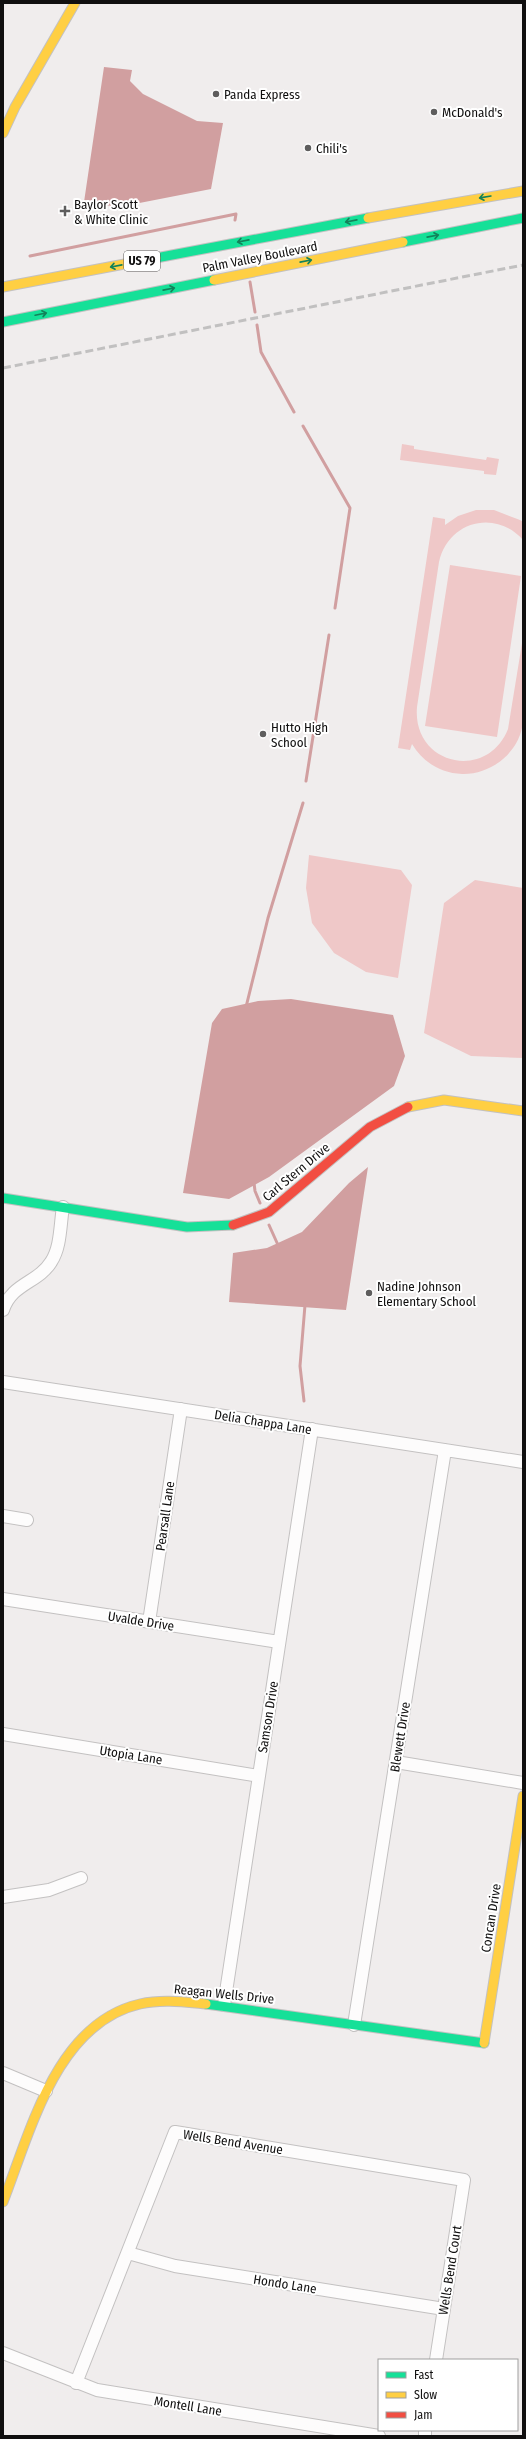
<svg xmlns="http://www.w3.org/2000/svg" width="526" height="2439" viewBox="0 0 526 2439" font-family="'Fira Sans Condensed',sans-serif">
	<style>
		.green { fill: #efc8c8 }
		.water { fill: #d19fa0 }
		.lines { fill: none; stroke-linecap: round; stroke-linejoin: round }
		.stream { stroke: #d19fa0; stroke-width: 3 }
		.street-casing { stroke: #c3c1c1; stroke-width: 14 }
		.fast-casing { stroke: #c3c1c1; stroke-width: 11 }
		.slow-casing { stroke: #c3c1c1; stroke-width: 11 }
		.jam-casing { stroke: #c3c1c1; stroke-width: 11 }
		.street { stroke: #fdfcfc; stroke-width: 12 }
		.fast { stroke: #16e098; stroke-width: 9 }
		.slow { stroke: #ffcf43; stroke-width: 9 }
		.jam { stroke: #f24e42; stroke-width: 9 }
		.rail { stroke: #c1c0c0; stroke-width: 3; stroke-dasharray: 8 4; stroke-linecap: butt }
		.oneway { stroke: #13825a }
		.poi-dot { fill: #5e5d5d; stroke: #fff; stroke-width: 1.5 }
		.labels { text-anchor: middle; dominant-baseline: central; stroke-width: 4; stroke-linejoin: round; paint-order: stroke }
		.shield { fill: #fff; stroke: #585757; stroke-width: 1 }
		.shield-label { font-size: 12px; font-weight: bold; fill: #100f0f }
		.poi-label { font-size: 13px; fill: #100f0f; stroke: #fff; text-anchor: start }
		.street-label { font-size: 13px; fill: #100f0f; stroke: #fff }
	</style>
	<rect width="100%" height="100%" fill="#f0eded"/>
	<path class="green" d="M402 444 414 446V449L486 460 487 457 499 459 496 475 484 474V471L400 460Z
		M476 510H494L520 520 523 522V540C496 509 448 521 439 562L417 707C412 765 487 782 508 729L523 637C523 665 526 694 523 722 520 752 491 775 462 774 440 773 423 762 412 744L410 750 398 748 433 517 445 519V525L458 516Z
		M450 565 521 576 497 737 425 726Z
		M309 855 401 870 412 885 398 978 366 972 334 953 312 923 306 888Z
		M475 880 523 888V1058L471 1056 424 1033 444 903Z"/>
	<path class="water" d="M104 67 132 70 130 81 143 94 197 121 223 123 211 189 119 207 84 202Z
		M291 999 393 1015 405 1056 394 1086 269 1177 229 1199 183 1193 212 1023 222 1009 258 1001Z
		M368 1167 346 1310 229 1302 233 1253 267 1248 302 1232 349 1183Z"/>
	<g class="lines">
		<path class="stream" d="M30 256 236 214 235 220
			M250 282 255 312
			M257 325 261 352 294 412
			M303 426 350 508 335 608
			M306 781 329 635
			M246 1007 268 918 303 803
			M254 1183 255 1191 260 1203
			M269 1225 278 1245
			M304 1401 300 1366 305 1305"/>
		<defs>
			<path id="street" d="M3 1310C12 1283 38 1283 51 1262 61 1247 60 1225 63 1207
				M3 1382 523 1462
				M3 1516 27 1520
				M3 1599 279 1642
				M149 1622 181 1409
				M3 1734 259 1776
				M396 1762 523 1783
				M3 1897 49 1890 81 1878
				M224 2005 312 1429
				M354 2025 445 1450
				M3 2073 46 2091
				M128 2253 175 2266 444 2309
				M3 2353 97 2390 379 2436
				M76 2383 175 2132 464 2180 436 2360
				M425 2436V2430"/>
			<path id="fast" d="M403 242 523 218
				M156 258 368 218
				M3 322 214 280
				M3 1198 187 1227 233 1225
				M206 2004 484 2043"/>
			<path id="slow" d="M3 133 15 107 75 3
				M368 218 523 191
				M214 280 403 242
				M3 287 156 258
				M408 1107 444 1100 523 1111
				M484 2043 523 1796
				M3 2202C30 2133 56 2023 140 2004 162 1999 184 2002 206 2004"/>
			<path id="jam" d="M233 1225 269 1212 370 1127 408 1107"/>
		</defs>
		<use href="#street" class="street-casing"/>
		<use href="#fast" class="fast-casing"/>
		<use href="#slow" class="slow-casing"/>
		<use href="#jam" class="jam-casing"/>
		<use href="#street" class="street"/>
		<use href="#fast" class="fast"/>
		<use href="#slow" class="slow"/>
		<use href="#jam" class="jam"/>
		<path class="rail" d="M3 368 523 265"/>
	</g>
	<defs><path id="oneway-shaft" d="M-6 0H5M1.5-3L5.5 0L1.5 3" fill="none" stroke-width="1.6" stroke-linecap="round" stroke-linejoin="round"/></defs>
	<g class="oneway">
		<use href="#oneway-shaft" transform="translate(485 197) rotate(170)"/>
		<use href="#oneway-shaft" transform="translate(351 221) rotate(169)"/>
		<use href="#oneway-shaft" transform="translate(433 236) rotate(-11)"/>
		<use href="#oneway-shaft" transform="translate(243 241) rotate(169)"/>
		<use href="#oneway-shaft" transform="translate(306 261) rotate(-11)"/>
		<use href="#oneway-shaft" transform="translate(116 266) rotate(169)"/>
		<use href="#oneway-shaft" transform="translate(169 289) rotate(-11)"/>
		<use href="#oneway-shaft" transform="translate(41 314) rotate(-12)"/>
	</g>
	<g class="poi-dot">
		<circle cx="216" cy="94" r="4"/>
		<circle cx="434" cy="112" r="4"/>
		<circle cx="308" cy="148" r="4"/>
		<path d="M63 205h4v4h4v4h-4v4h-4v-4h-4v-4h4z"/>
		<circle cx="263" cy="734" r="4"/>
		<circle cx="369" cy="1293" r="4"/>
	</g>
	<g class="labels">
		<rect class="shield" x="124" y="251" width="36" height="20" rx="3"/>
		<g class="shield-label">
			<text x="142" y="261">US 79</text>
		</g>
		<g class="poi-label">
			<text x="224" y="94">Panda Express</text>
			<text x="442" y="112">McDonald's</text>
			<text x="316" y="148">Chili's</text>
			<text x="74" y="204">Baylor Scott<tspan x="74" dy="15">&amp; White Clinic</tspan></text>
			<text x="271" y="727">Hutto High<tspan x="271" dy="15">School</tspan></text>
			<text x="377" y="1286">Nadine Johnson<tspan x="377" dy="15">Elementary School</tspan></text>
		</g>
		<g class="street-label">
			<text transform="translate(260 257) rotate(-11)">Palm Valley Boulevard</text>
			<text transform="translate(296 1172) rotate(-40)">Carl Stern Drive</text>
			<text transform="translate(263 1422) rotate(9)">Delia Chappa Lane</text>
			<text transform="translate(165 1516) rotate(-82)">Pearsall Lane</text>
			<text transform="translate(141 1621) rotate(9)">Uvalde Drive</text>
			<text transform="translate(268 1717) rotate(-81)">Samson Drive</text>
			<text transform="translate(400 1737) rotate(-81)">Blewett Drive</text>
			<text transform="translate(131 1755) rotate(9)">Utopia Lane</text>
			<text transform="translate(491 1918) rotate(-81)">Concan Drive</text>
			<text transform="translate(224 1994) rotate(6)">Reagan Wells Drive</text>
			<text transform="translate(233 2142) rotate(9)">Wells Bend Avenue</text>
			<text transform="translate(450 2270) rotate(-81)">Wells Bend Court</text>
			<text transform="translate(285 2284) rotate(9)">Hondo Lane</text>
			<text transform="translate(188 2406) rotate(9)">Montell Lane</text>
		</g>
	</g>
	<rect width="526" height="2439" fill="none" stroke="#100f0f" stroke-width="8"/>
	<rect x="378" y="2359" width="140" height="72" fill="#ffffff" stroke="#9f9f9f"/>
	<rect x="386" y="2372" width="20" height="6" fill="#16e098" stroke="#9f9f9f"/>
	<text x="414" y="2379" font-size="12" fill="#100f0f">Fast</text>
	<rect x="386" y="2392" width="20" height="6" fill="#ffcf43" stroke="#9f9f9f"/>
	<text x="414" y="2399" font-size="12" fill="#100f0f">Slow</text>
	<rect x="386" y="2412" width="20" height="6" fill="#f24e42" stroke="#9f9f9f"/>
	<text x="414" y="2419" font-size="12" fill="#100f0f">Jam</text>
</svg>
